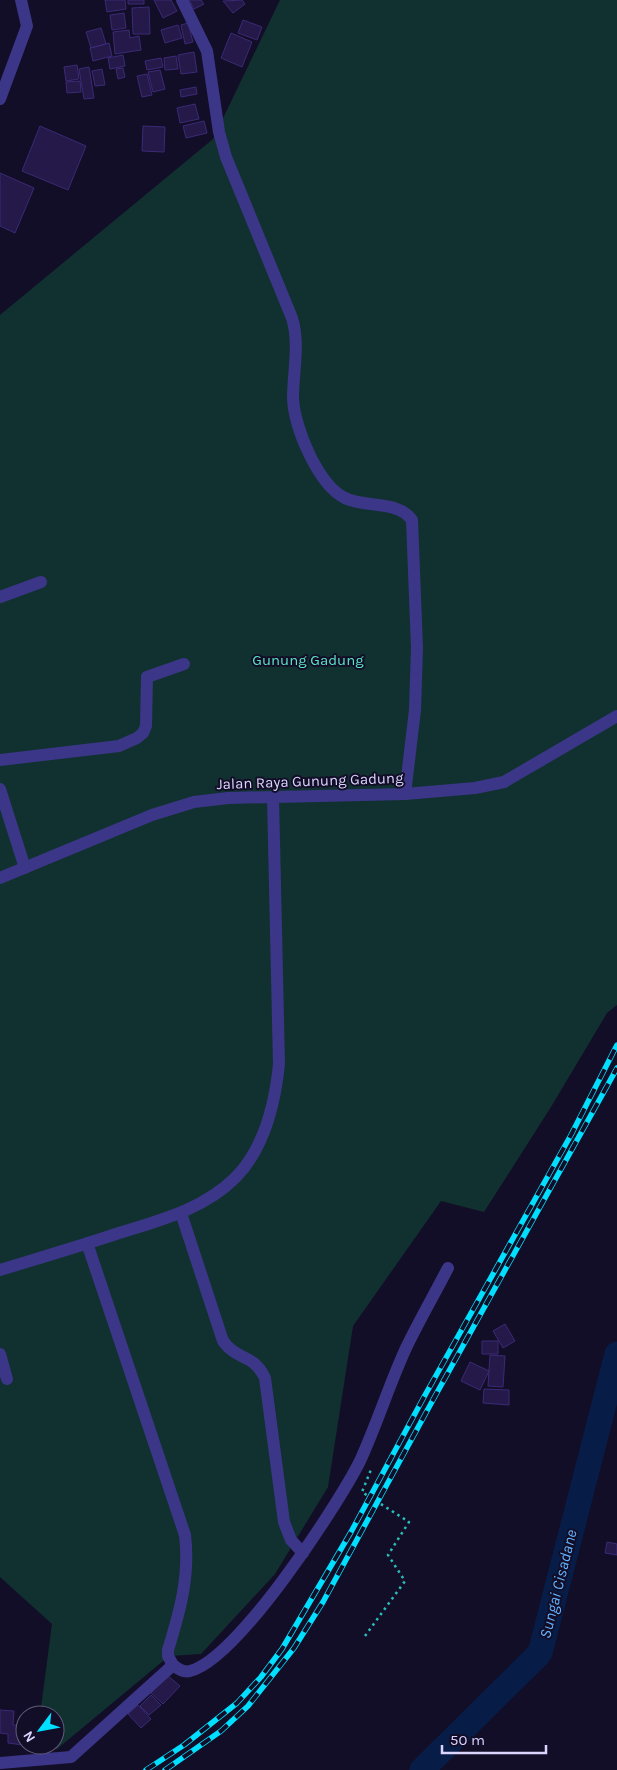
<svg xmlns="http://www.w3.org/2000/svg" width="617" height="1770" viewBox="0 0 617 1770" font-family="Karla,sans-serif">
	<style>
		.green { fill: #113131 }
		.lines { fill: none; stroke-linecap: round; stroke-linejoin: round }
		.river { stroke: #071d47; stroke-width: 25 }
		.building { fill: #241949; stroke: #3b2a76 }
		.path { stroke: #29beb9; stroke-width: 2.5; stroke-dasharray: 2.5 4; stroke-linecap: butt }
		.minor { stroke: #3c3689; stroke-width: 12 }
		.rail-casing { stroke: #00dfff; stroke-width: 5.5 }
		.rail { stroke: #130e27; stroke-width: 4; stroke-dasharray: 11; stroke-linecap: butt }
		.labels { text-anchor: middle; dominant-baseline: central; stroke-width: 4; stroke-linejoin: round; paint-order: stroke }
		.park-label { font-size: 15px; fill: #59e6c7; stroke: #130e27 }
		.street-label { font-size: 15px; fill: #dad4ff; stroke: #130e27 }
		.water-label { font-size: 16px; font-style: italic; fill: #62b2ff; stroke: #130e27 }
	</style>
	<rect width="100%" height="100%" fill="#130e27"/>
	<path class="green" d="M280 0H617V1005L607 1013 551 1107 484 1212 441 1201 353 1326 328 1487 275 1574 201 1654 169 1656 57 1749 36 1747V1745H55V1715H40L52 1624 0 1577V315L213 139Z"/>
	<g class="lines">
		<path class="river" d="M422 1770 540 1653 617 1354"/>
	</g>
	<path class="building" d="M105 0H125L126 9 107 12Z
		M128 0H144V4H128Z
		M154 0H171L177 11 163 18Z
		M189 0H201L204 4 194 9Z
		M242 0 245 4 233 13 223 1Z
		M149 7 150 34H133L132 8Z
		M124 13 126 28 112 30 110 15Z
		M243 20 262 27 257 40 238 33Z
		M188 23 193 42 185 44 181 25Z
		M178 25 182 38 165 43 161 30Z
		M101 28 106 44 91 48 86 32Z
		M129 30 130 38 139 36 141 50 115 54 113 32Z
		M231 33 252 42 242 67 221 58Z
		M109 43 112 56 93 61 90 48Z
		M194 52 197 72 181 74 178 55Z
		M123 55 125 66 110 69 108 58Z
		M176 56 178 69 165 70 164 58Z
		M161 58 163 67 147 70 145 61Z
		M77 65 79 79 66 81 64 67Z
		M89 67 94 98 84 99 79 69Z
		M123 68 125 77 118 79 116 69Z
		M102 69 105 85 95 86 92 71Z
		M160 70 165 89 153 92 148 72Z
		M147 74 152 95 142 97 137 76Z
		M80 81 81 92 67 93 66 82Z
		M196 87 197 94 181 97 180 90Z
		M195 104 199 119 180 123 177 108Z
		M204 121 207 133 186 138 183 126Z
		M40 126 86 146 68 190 22 171Z
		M143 126 165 127 164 152 142 151Z
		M0 173 34 188 15 233 0 226Z
		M505 1324 515 1341 503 1348 493 1331Z
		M482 1341H498V1354H482Z
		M490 1355 505 1356 503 1387 488 1386Z
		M470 1362 489 1371 480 1390 461 1381Z
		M484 1389 509 1390V1405L483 1403Z
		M607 1542 617 1544V1555L605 1553Z
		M167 1675 180 1686 163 1704 151 1693Z
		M151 1695 161 1705 149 1715 140 1706Z
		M138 1705 151 1719 141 1728 128 1714Z
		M0 1710 14 1711 13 1725 24 1726 23 1745 8 1743V1734L0 1733Z"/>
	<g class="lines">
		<path class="path" d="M365 1636 405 1581 388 1555 409 1522 362 1492 372 1467"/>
		<path class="minor" d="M182 0 207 51 219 132 226 157 292 318C300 344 293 372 293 398 294 427 318 485 345 498 365 508 398 500 412 520L417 648 415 710 405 794
			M0 99 27 26 21 0
			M0 597 41 582
			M0 760 119 746 137 738 143 733 146 726 147 677 184 664
			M0 789 25 868
			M0 878 152 815 194 802 228 798 405 794 475 788 504 782 617 716
			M181 1213 223 1341C237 1361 253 1353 265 1378L284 1522 291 1540 303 1553
			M0 1270C39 1258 77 1247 116 1234 157 1221 203 1210 235 1178 264 1149 275 1104 279 1064L273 797
			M0 1354 7 1379
			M173 1665C178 1669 184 1673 190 1671 237 1660 338 1505 360 1461 377 1424 389 1385 406 1348 419 1321 434 1295 448 1268
			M0 1763 71 1757 173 1665 168 1656V1650C180 1611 190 1576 185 1535L87 1243"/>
		<defs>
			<path id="rail" d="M146 1770 184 1745 237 1703 261 1677 282 1649 351 1532 424 1397 571 1135 617 1045
				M165 1770 221 1731 248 1706 294 1648 323 1602 434 1398 617 1068"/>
		</defs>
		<use href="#rail" class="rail-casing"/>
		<use href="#rail" class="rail"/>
	</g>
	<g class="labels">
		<g class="park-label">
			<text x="308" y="660">Gunung Gadung</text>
		</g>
		<g class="street-label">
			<text transform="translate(310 781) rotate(-2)">Jalan Raya Gunung Gadung</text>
		</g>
		<g class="water-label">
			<text transform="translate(558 1584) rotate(-76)">Sungai Cisadane</text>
		</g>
	</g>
	<g transform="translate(40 1730) rotate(238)"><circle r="24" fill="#130e27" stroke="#635d7d"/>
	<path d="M0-4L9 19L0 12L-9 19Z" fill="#00dfff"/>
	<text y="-8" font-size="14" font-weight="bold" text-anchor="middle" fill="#dad4ff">N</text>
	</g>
	<path d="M442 1745v8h104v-8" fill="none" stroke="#dad4ff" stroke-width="2.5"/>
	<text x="450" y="1745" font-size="15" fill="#dad4ff" stroke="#130e27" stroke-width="4" paint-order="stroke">50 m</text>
</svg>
